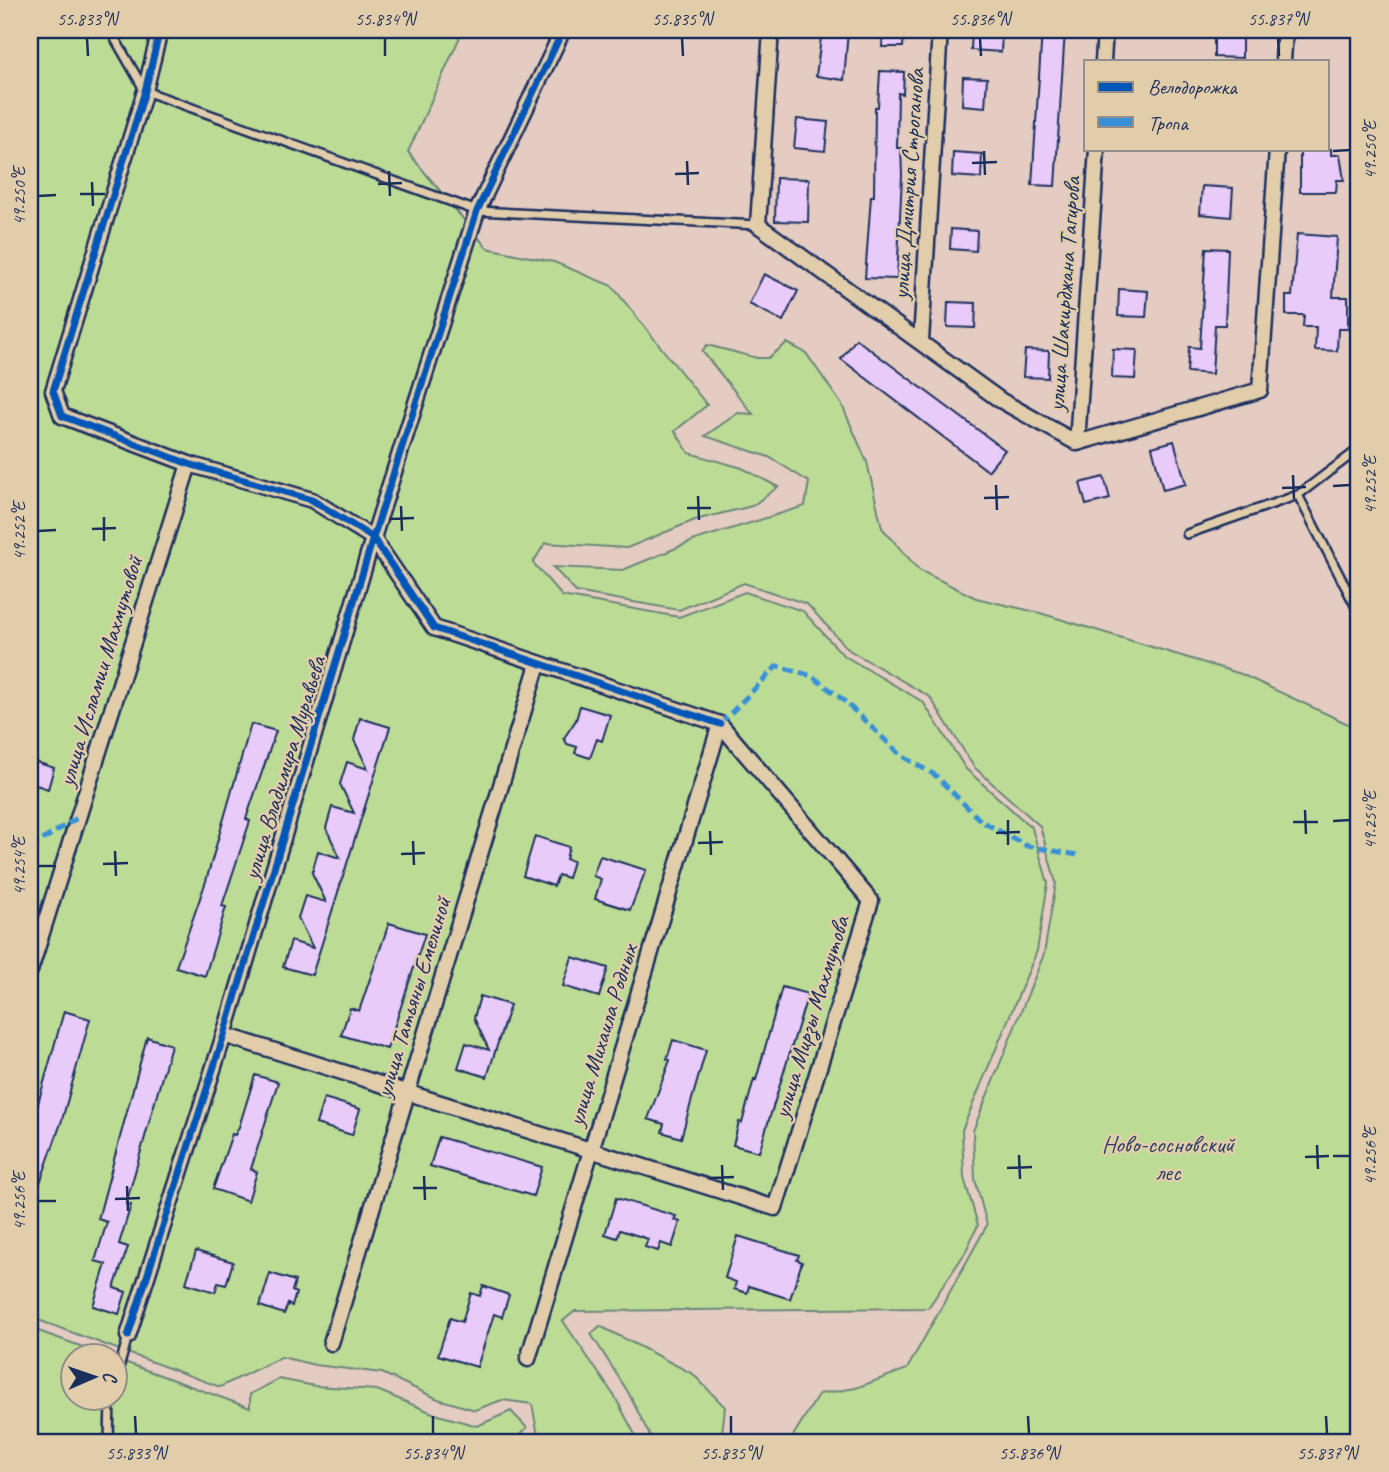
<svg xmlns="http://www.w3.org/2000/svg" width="1389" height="1472" viewBox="0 0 1389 1472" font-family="Caveat,sans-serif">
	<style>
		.green { fill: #bcdc95; stroke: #6c867a; stroke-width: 2 }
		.building { fill: #e8cbf9; stroke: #1b2f5e; stroke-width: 2 }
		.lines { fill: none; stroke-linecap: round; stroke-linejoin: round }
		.service-casing { stroke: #1b2f5e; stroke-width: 12 }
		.minor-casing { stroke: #1b2f5e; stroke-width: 19 }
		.service { stroke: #e2cdab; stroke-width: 7 }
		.minor { stroke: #e2cdab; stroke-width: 14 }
		.quiet { stroke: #3891d7; stroke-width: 5; stroke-dasharray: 10 5; stroke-linecap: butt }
		.cycleway-casing { stroke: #e2cdab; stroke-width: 11 }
		.cycleway { stroke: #0057b8; stroke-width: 7 }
		.ticks { fill: none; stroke: #1b2f5e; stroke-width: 2.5 }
		.labels { text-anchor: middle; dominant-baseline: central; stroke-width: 5; stroke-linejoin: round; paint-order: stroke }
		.street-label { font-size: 24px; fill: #1b2f5e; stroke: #e2cdab }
		.park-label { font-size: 24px; fill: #2b4064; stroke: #e2cdab }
		.neatline { fill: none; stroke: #1b2f5e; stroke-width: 2.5 }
		.ticks-label { font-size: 18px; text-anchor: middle; fill: #1b2f5e }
	</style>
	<rect width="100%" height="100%" fill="#e4ccc2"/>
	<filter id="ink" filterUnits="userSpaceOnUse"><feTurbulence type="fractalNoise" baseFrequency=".0143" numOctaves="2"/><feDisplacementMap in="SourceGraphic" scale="14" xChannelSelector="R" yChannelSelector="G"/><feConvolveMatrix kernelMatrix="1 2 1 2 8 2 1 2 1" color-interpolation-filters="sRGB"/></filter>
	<g filter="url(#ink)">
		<path class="green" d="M30 30H463L408 152 487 248 554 262 612 286 707 405 675 431 689 453 742 468 778 487 752 506 695 520 627 548 545 543 533 563 562 596 679 617 745 592 803 611 843 655 923 702 966 769 1032 828 1048 883 1037 951 962 1130 964 1178 978 1225 965 1253 928 1308 575 1311 563 1321 615 1397 639 1442H530L538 1436 532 1404 502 1400 475 1410 438 1399 382 1373 315 1365 281 1357 220 1387 30 1317Z
			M787 343 806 353 842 405 867 462 882 528 919 570 976 598 1040 613 1241 674 1359 729V1442H794V1434L819 1394 856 1388 907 1369 987 1225 975 1179 973 1131 1044 954 1056 883 1040 826 974 767 930 697 849 650 807 604 744 583 679 610 576 592 553 567 623 570 698 539 805 506 809 482 769 457 705 436 738 413 753 414 702 351 707 345 757 358H768Z
			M600 1326 693 1374 725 1407 721 1442H653L628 1392 591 1334Z
			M30 1328 108 1356H74V1398H116V1359L250 1408V1394L279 1379 315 1386 377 1390 435 1414 477 1426 511 1411 527 1428 512 1442H30Z"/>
		<path class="building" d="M822 30H848L844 80 816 76Z
			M883 30H904L903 47H882Z
			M972 30H1002L1001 52 971 50Z
			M1042 30H1065L1055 186 1032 185Z
			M1214 33 1242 34V58L1214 57Z
			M880 71 904 72 903 94 898 93 897 148H901L902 175 897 279 865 278 871 196H874L875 107H878Z
			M963 77 987 78 985 107 962 105Z
			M797 119 828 122 825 151 794 148Z
			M1300 149H1331V155H1340L1344 180H1337L1336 192H1300Z
			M953 152 982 154 981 178 952 176Z
			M776 178 809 179 808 222 775 221Z
			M1202 186 1233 188 1231 217 1200 214Z
			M951 229 977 231 976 251 950 249Z
			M1297 234 1337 237 1333 297H1348V329H1338L1337 351 1315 350 1316 327H1303L1304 315H1286V296H1292Z
			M1206 248 1228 249 1225 325H1215L1212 374 1187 372 1189 347 1200 348Z
			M764 274 798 291 783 321 749 304Z
			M1119 289 1148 291 1146 317 1118 316Z
			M948 302 976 303 975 328 947 327Z
			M856 339 1005 450 988 471 841 359Z
			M1113 349 1137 350 1135 379 1112 378Z
			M1025 350 1049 351 1048 378 1023 377Z
			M1174 441 1186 484 1163 490 1152 447Z
			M1104 477 1110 499 1086 505 1080 483Z
			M580 706 610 715 602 741 597 739 590 758 575 753 577 747 567 744 564 738 576 720Z
			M360 718 390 727 312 975 283 967 291 941 313 948 298 918 305 896 326 902 312 873 318 851 340 858 326 828 332 807 354 813 340 784 347 762 368 769 354 740Z
			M251 724 276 731 246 819 250 821 222 906 226 907 205 976 176 967 206 881Z
			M30 760 54 768 48 789 30 783Z
			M535 836 569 847 566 859 573 861 568 878 558 875 554 886 523 876Z
			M600 856 646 870 630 910 595 899 601 879 593 876Z
			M389 923 425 934 387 1049 341 1035 350 1008 359 1011Z
			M572 957 608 968 599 997 563 986Z
			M782 987 808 994 759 1152 733 1145 739 1122 742 1123 754 1079 756 1080Z
			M480 996 510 1005 487 1077 458 1068 466 1043 489 1050 474 1018Z
			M64 1011 90 1019 62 1120 33 1203H30V1132Z
			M147 1037 171 1045 126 1204 131 1205 119 1244 128 1247 114 1288 126 1292 119 1314 93 1306 106 1264 95 1261 107 1222 98 1219Z
			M673 1040 706 1050 681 1138 662 1132 664 1124 648 1119 670 1060 667 1059Z
			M255 1075 278 1082 251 1169 257 1172 248 1201 213 1189 232 1134 235 1135 239 1127Z
			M324 1098 360 1109 352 1135 316 1124Z
			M439 1137 542 1167 533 1196 430 1166Z
			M616 1198 676 1216 674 1220 680 1222 672 1247 661 1243 658 1251 645 1247 648 1239 620 1230 617 1238 605 1234Z
			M738 1236 799 1255 797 1260 802 1262 790 1299 749 1286 747 1293 734 1289 736 1282 725 1278Z
			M196 1251 233 1262 226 1285 218 1283 215 1292 186 1283Z
			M270 1273 295 1281 292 1291 296 1293 292 1306 288 1304 284 1314 260 1306Z
			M483 1286 509 1295 502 1317 494 1314 477 1367 438 1355 450 1318 462 1322 471 1293 480 1296Z"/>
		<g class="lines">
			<defs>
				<path id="service" d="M110 30 145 91 477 211 758 225
					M1298 495 1359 613
					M1187 534 1298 495 1359 449
					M116 1379 128 1336
					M109 1442 110 1398"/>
				<path id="minor" d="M160 30 145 91 53 391 62 416 189 464 312 500 373 538 434 628 720 724
					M771 30 758 225 1000 400 1077 443 1260 390 1277 149
					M1103 61 1105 30
					M1283 61 1285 30
					M921 341 940 30
					M1077 443 1097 149
					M30 971 189 464
					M224 1035 775 1208 871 901 720 724
					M128 1336 224 1035 373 538 477 211 563 30
					M331 1343 538 664
					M528 1359 720 724"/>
			</defs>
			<use href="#service" class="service-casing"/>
			<use href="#minor" class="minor-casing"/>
			<use href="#service" class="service"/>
			<use href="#minor" class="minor"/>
			<path class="quiet" d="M720 724 777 666 812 676 842 699 902 756 935 775 981 821 1027 846 1077 855
				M30 848 77 818"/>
			<defs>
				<path id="cycleway" d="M160 30 145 91 53 391 62 416 189 464 312 500 373 538 434 628 720 724
					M128 1336 224 1035 373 538 477 211 563 30"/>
			</defs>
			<use href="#cycleway" class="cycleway-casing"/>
			<use href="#cycleway" class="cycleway"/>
		</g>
	</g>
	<path class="ticks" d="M87 38 88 56M385 38V56M682 38 683 56M980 38 981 56M1278 38 1279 56M984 151 985 175M1333 151 1350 150M687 161 688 185M972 163 997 162M389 171 390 196M675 174 699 173M92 182 93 206M378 184 402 183M80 194H105M38 196 56 195M1293 475 1294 499M996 485 997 510M1333 486 1350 485M1282 488 1306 487M698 496 699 520M984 498 1009 497M401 506 402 531M687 508H711M104 517V541M389 519 414 518M92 529 116 528M38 531 56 530M1305 810 1306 834M1008 820V845M1333 821 1350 820M1293 822H1318M710 831 711 855M996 833 1020 832M413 841 414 865M698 843 723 842M115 851 116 876M401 854 425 853M103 864 128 863M38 866H56M1317 1145 1318 1169M1019 1155 1020 1179M1333 1156H1350M1305 1157 1329 1156M722 1165 723 1190M1007 1168 1032 1167M424 1176 425 1200M710 1178 734 1177M127 1186 128 1211M413 1188H437M115 1199 140 1198M38 1201H56M135 1416 136 1434M433 1416V1434M731 1416V1434M1028 1416 1029 1434M1326 1416 1327 1434"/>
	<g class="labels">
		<g class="street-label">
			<text transform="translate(908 184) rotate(-86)">улица Дмитрия Строганова</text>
			<text transform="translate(1064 294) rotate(-86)">улица Шакирджана Тагирова</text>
			<text transform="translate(100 671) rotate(-73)">улица Исламии Махмутовой</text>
			<text transform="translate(284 768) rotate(-73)">улица Владимира Муравьева</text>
			<text transform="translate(413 997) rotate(-73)">улица Татьяны Емелиной</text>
			<text transform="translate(811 1017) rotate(-73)">улица Мирзы Махмутова</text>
			<text transform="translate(602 1035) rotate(-73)">улица Михаила Родных</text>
		</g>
		<g class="park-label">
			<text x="1168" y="1144">Ново-сосновский<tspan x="1168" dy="28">лес</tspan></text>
		</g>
	</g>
	<rect width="1389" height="1472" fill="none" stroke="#e2cdab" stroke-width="77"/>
	<rect x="1084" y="60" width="245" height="91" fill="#e2cdab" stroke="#928e8c" stroke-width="2"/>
	<rect x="1098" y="82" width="35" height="10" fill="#0057b8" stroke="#928e8c" stroke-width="2"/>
	<text x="1148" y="94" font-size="21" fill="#1b2f5e">Велодорожка</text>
	<rect x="1098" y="117" width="35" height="10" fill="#3891d7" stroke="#928e8c" stroke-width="2"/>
	<text x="1148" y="130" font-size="21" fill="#1b2f5e">Тропа</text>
	<g transform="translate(94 1377) rotate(88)"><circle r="33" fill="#e2cdab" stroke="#928e8c" stroke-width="2"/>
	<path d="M0-5L12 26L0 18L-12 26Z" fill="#1b2f5e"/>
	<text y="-10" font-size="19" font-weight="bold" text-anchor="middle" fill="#1b2f5e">С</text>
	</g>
	<rect x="38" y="38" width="1312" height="1396" class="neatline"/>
	<g class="ticks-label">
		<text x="87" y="25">55.833°N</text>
		<text x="385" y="25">55.834°N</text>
		<text x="682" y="25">55.835°N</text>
		<text x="980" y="25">55.836°N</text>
		<text x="1278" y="25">55.837°N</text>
		<text transform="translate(1370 150) rotate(-90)" y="6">49.250°E</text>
		<text transform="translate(19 196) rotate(-90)" y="6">49.250°E</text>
		<text transform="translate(1370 485) rotate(-90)" y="6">49.252°E</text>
		<text transform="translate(19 531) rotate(-90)" y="6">49.252°E</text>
		<text transform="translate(1370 820) rotate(-90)" y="6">49.254°E</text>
		<text transform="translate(19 866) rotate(-90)" y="6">49.254°E</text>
		<text transform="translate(1370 1156) rotate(-90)" y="6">49.256°E</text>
		<text transform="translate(19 1201) rotate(-90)" y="6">49.256°E</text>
		<text x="136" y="1459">55.833°N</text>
		<text x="433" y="1459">55.834°N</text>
		<text x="731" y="1459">55.835°N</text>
		<text x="1029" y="1459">55.836°N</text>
		<text x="1327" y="1459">55.837°N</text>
	</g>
</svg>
